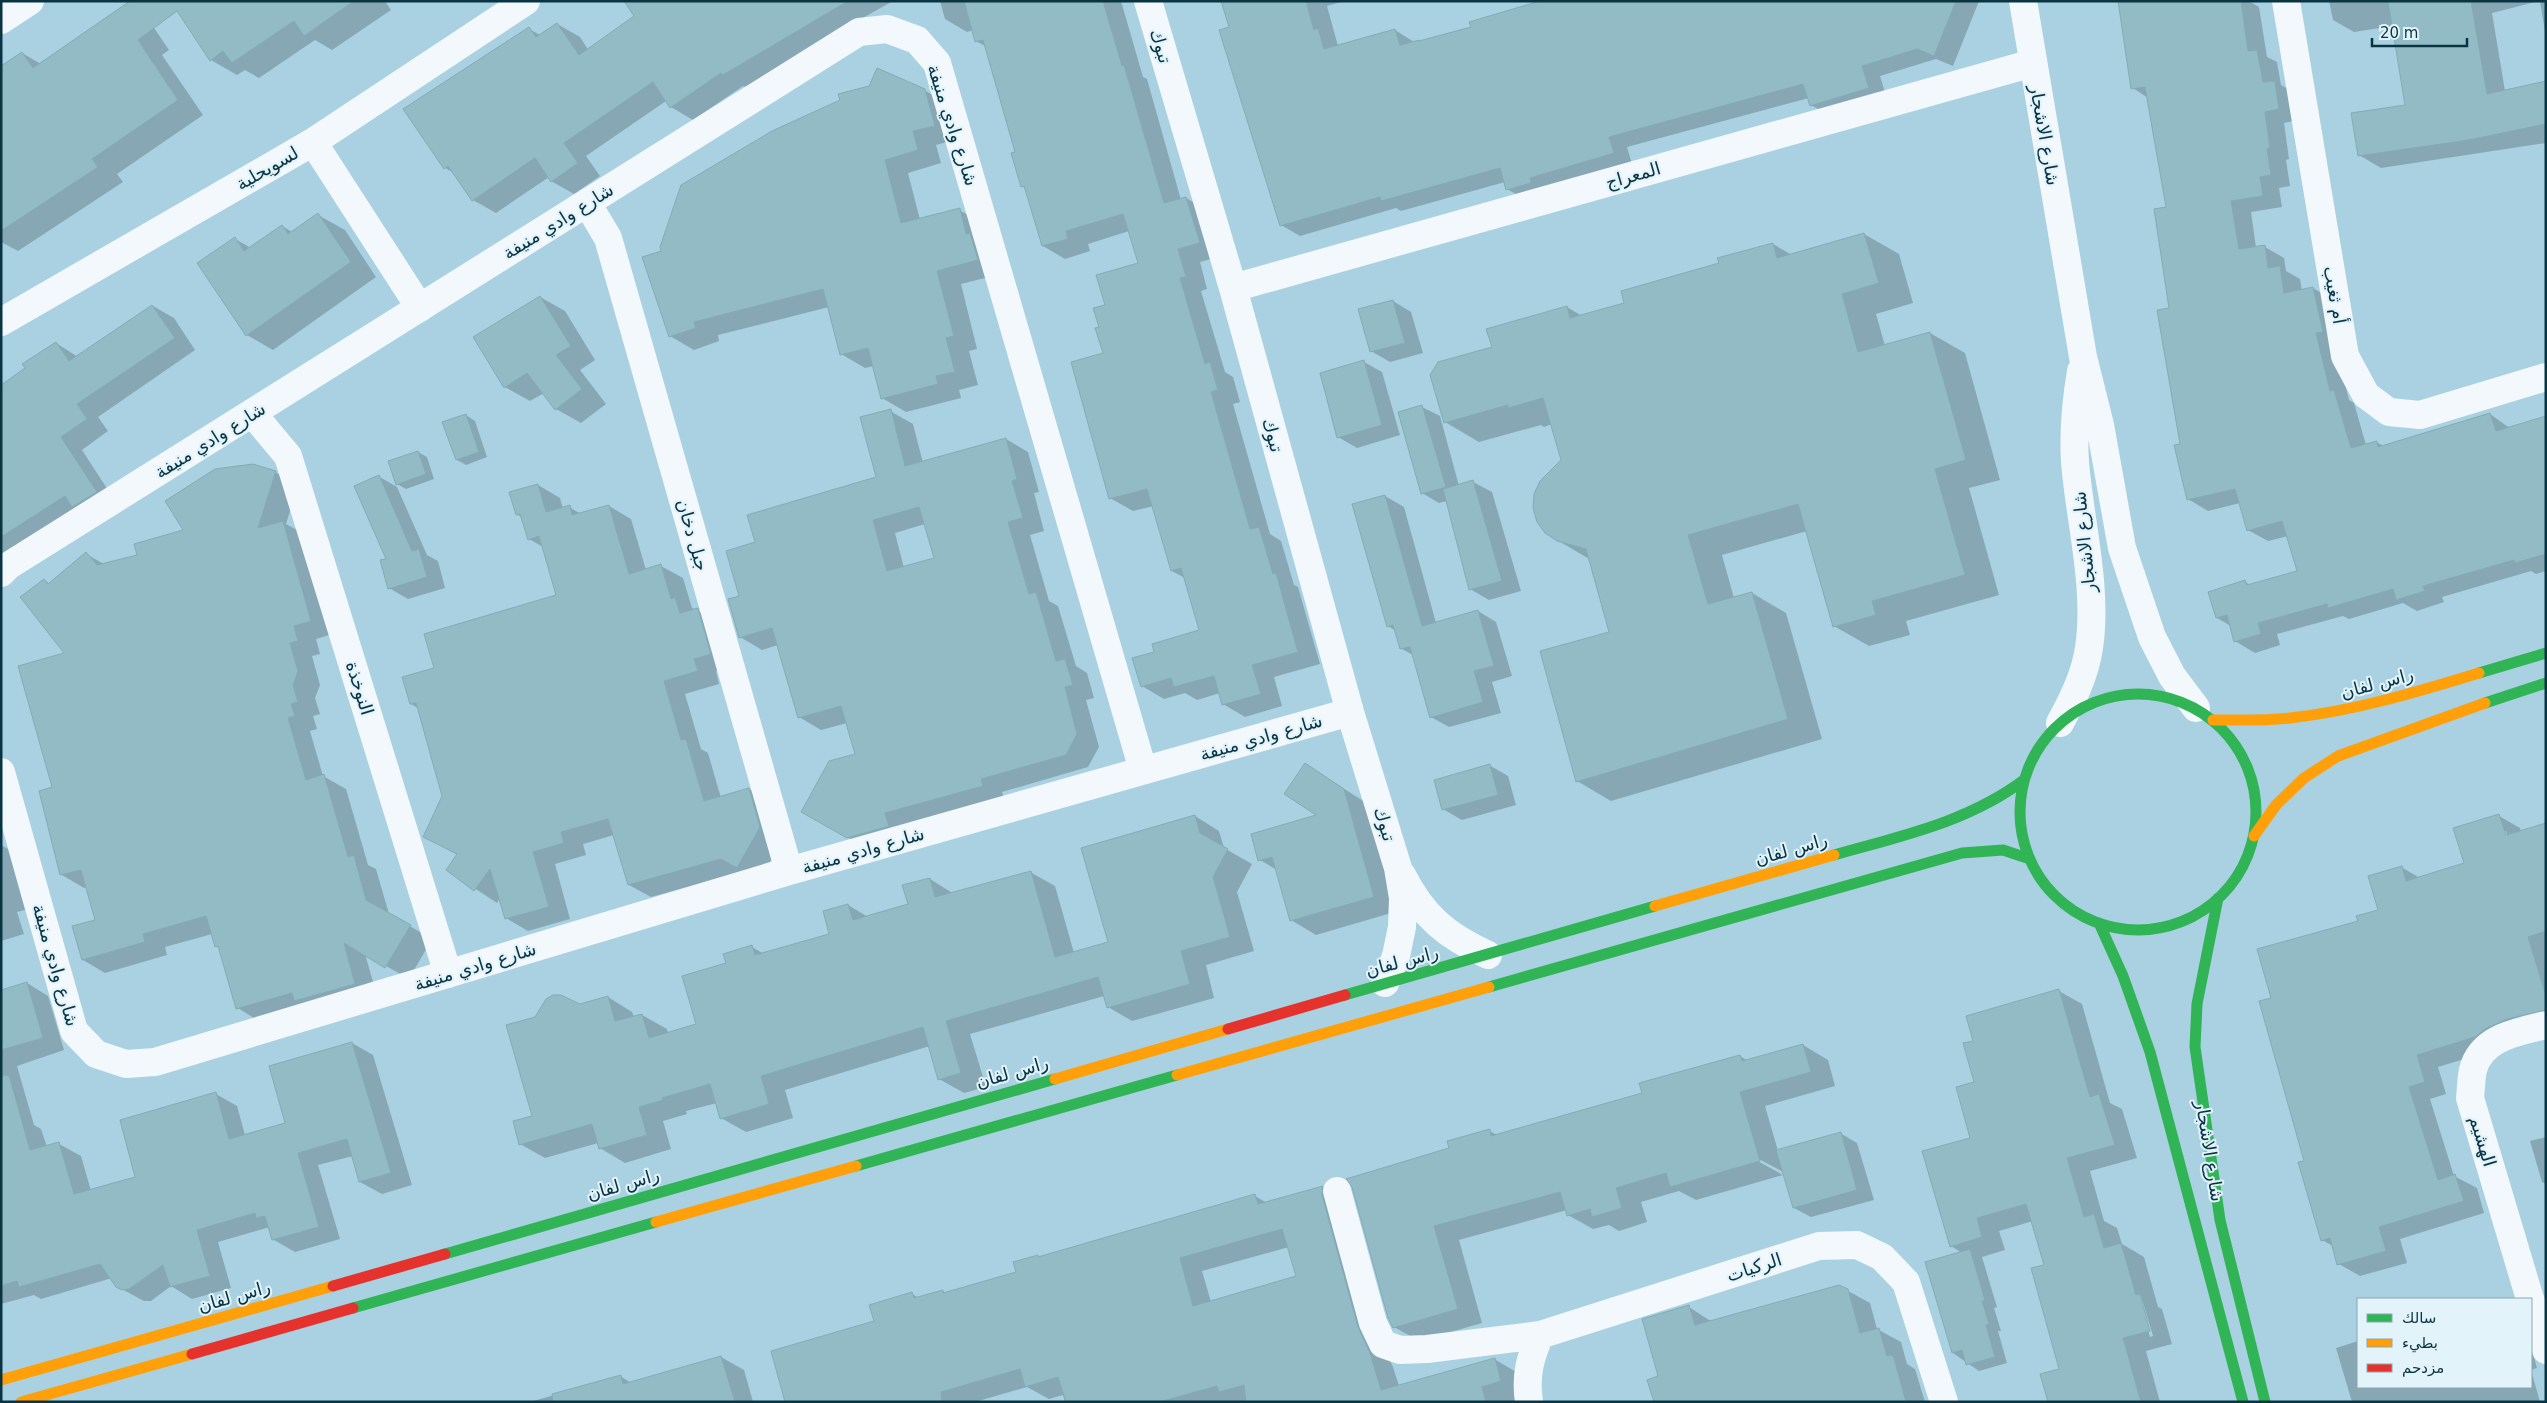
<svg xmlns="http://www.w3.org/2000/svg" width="2547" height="1403" viewBox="0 0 2547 1403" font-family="'DejaVu Sans','Noto Naskh Arabic',sans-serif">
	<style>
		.shadow { fill: #0003; fill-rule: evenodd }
		.building { fill: #93bbc5; stroke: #82acb5; fill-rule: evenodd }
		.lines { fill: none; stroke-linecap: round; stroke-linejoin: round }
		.street { stroke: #f2f8fb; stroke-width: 28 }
		.fast { stroke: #30b455; stroke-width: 11 }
		.slow { stroke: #ff9f0a; stroke-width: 11 }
		.jam { stroke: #e5322d; stroke-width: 11 }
		.labels { text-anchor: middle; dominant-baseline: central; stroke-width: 4; stroke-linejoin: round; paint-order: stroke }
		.street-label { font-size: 18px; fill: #093443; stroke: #e2f3fa }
	</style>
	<rect width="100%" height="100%" fill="#a9d1e2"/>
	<path class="shadow" d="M171 1H385L391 10 332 50 315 40 259 78 245 70 237 75 211 60Z
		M626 1H893L818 43 746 87 743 86 693 120 671 107 666 101 586 156 600 176 574 194 551 181 549 177 496 213 473 200 456 174 445 168 529 29 540 35 557 24 580 37 589 51 636 16Z
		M940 1H1121L1143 77 1147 79 1181 200 1186 198 1209 211 1222 256 1200 262 1207 289 1201 291 1225 372 1233 377 1240 402 1233 404 1270 534 1281 541 1294 585 1298 587 1320 664 1274 677 1282 706 1245 717 1223 704 1220 693 1197 700 1185 693 1164 699 1142 686 1155 652 1200 631 1185 578 1172 571 1154 506 1133 511 1110 498 1104 354 1100 328 1106 306 1139 264 1129 231 1088 244 1090 251 1065 259 1043 246 1026 189 1022 186 1016 153 985 46 976 41 973 30 967 32 945 19Z
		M1222 1H1344L1327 6 1338 46 1395 30 1414 42H1421L1611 1H1979L1953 66 1936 59 1880 76 1887 99 1830 116 1811 105 1809 98 1627 147 1632 164 1526 200 1507 189 1505 182 1401 211 1396 208 1300 236 1281 225Z
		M2119 1H2249L2259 7 2267 57 2277 62 2281 85 2295 93 2299 120 2284 123 2289 159 2286 160 2290 186 2279 188 2282 207 2251 212 2256 248 2265 247 2284 258 2286 271 2300 279 2302 291 2313 288 2333 300 2335 344 2349 400 2354 403 2366 445 2376 442 2384 446 2490 414 2511 429 2546 419V571L2536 574 2531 571 2442 597 2444 602 2417 611 2403 603 2349 619 2343 616 2277 634 2280 645 2255 653 2235 641 2231 626 2217 618 2245 582 2251 585 2298 572 2288 536 2268 541 2248 530 2240 503 2208 511 2188 499 2171 309 2167 208 2148 98 2133 88Z
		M2329 1H2539L2492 13 2505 91 2546 82V143L2381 168 2359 155 2407 106 2393 26 2354 32 2333 20Z
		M2540 1H2546V38Z
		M150 22 169 50 162 55 203 115 117 174 123 182 18 251 1 242V119L22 53 41 64Z
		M924 90 948 104 958 139 936 145 941 163 908 173 920 220 959 210 983 223 1001 274 961 284 977 349 969 351 978 385 959 390 961 398 906 412 882 398 874 366 865 368 841 354 829 307 718 335 719 341 694 350 670 336 662 252Z
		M318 215 345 230 376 277 273 350 247 335 198 264 235 239 251 248 282 226 292 232Z
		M1864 234 1899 254 1913 303 1876 314 1885 346 1930 333 1965 353 2000 480 1969 488 1999 595 1906 621 1910 635 1869 646 1834 626 1807 531 1722 555 1734 598 1752 593 1786 613 1822 739 1611 801 1577 781 1611 633 1591 560 1557 540 1562 460 1552 424 1544 427 1541 425 1479 442 1445 422 1493 348 1567 307 1582 316 1626 304 1773 244 1792 255Z
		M540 297 565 311 595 360 580 370 606 404 581 423 556 409 544 393 530 401 505 387Z
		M1393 301 1411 312 1423 353 1390 362 1371 351Z
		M153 306 174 318 195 350 98 417 108 431 82 450 117 504 1 556V439L27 369 56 343 78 357Z
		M1364 362 1382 372 1400 435 1357 448 1338 437Z
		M1422 407 1440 416 1459 486 1473 482 1492 492 1521 591 1489 600 1470 589 1447 501 1439 503 1422 493Z
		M890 411 913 424 923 463 1006 439 1028 452 1039 492 1034 493 1044 531 1030 535 1049 601 1058 606 1076 666 1087 673 1094 698 1086 700 1099 747 1088 767 1002 792 1004 798 871 850 825 825 856 755 847 723 821 730 799 717 778 645 762 650 740 637 741 597 757 543 877 478ZM925 524 935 559 904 568 895 533Z
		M466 415 475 421 487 457 466 465 457 460Z
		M418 452 427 457 434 479 406 489 397 484Z
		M275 472 298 485 286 524 306 535 333 634 316 639 320 654 312 656 320 685 315 698 320 714 313 716 317 729 310 731 323 776 346 789 368 865 376 869 389 914 432 939 409 979 365 954 377 996 260 1022 238 1008 220 948 216 946 212 934 165 947 167 955 105 973 83 960 97 920 87 887 84 888 62 875 53 788 66 653 44 580 50 584 86 554 104 564 139 556 185 531Z
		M378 476 397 487 427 555 438 561 445 588 408 599 389 588Z
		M538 485 560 498 563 509 569 507 581 514 609 506 631 519 646 570 661 566 683 578 692 608 719 622 732 667 716 671 719 684 685 694 701 749 708 753 721 798 749 789 771 802 782 840 760 880 744 871 651 897 629 885 614 835 583 844 586 855 555 864 570 919 528 931 506 918 500 898 497 903 447 870 458 855 424 836 444 796 418 708 411 704 435 669 557 596 543 547 529 539 522 518 517 514Z
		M1385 496 1404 507 1436 623 1478 611 1496 622 1512 676 1492 682 1501 713 1449 727 1431 717 1413 655 1402 649 1396 631 1388 626Z
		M1305 764 1368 804 1398 911 1316 935 1291 920 1277 870 1260 860 1319 816Z
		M1489 765 1508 776 1516 805 1462 820 1443 809Z
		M1195 816 1219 831 1224 848 1252 864 1237 892 1254 951 1206 965 1214 998 1132 1021 1108 1007 1104 996 970 1034 986 1087 964 1093 939 1079 930 1046 785 1090 793 1118 746 1132 721 1118 717 1103 686 1111 687 1114 663 1121 671 1149 625 1163 600 1148 598 1143 545 1158 520 1144 580 1005 608 997 632 1012 634 1017 642 1015 667 1029 668 1033 698 1025 728 964 752 947 764 954 831 935 848 905 868 917 909 905 930 879 954 894 1030 872 1055 886 1074 953 1109 943Z
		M2499 816 2520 828 2521 832 2546 824V1026L2497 1049 2438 1067 2446 1094 2430 1099 2454 1176 2477 1188 2484 1213 2400 1239 2407 1263 2360 1276 2339 1264 2333 1246 2322 1240 2273 999 2360 922 2379 910 2401 867 2420 878 2466 864ZM2503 831H2506L2509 841Z
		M1 845 8 849 25 910 17 912 24 934 1 941Z
		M27 983 48 996 64 1050 17 1066 34 1125 41 1129 47 1147 59 1144 81 1156 91 1191 137 1178 216 1094 237 1106 245 1135 287 1123 352 1043 373 1055 412 1185 382 1194 360 1182 353 1156 318 1165 340 1239 295 1252 274 1240 270 1227 218 1242 231 1288 192 1299 171 1286 151 1301H144L116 1286 112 1278 41 1299 34 1295 1 1304V991Z
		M2059 991 2082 1004 2110 1103 2122 1109 2137 1158 2090 1171 2104 1221 2117 1228 2122 1244 2144 1257 2158 1307 2162 1309 2172 1344 2146 1351 2160 1402H2049L2060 1370 2046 1266 2033 1221 1999 1231 2005 1250 1982 1257 1997 1307 1994 1308 2001 1331H1998L2007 1363 1979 1371 1953 1353 1962 1253 1951 1246 1972 1139 1976 1083 1974 1042ZM2139 1296H2141L2153 1336 2150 1337Z
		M1803 1045 1828 1060 1835 1086 1765 1106 1778 1151 1840 1133 1857 1143 1874 1200 1811 1217 1794 1208 1785 1173 1755 1157 1754 1159 1783 1175 1696 1200 1679 1191 1641 1202 1647 1222 1619 1231 1609 1225 1593 1229 1568 1215 1567 1210 1459 1240 1482 1323 1419 1341 1394 1327 1450 1149 1489 1131 1498 1135 1643 1094 1740 1056 1748 1061Z
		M2546 1137V1184L2542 1182 2530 1141Z
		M1322 1187 1346 1200 1381 1342 1393 1367 1399 1386 1494 1359 1518 1373 1526 1402H1065L1063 1395 1049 1399 1027 1387 975 1402H787L875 1322 912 1294 919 1298 942 1291 946 1293 1018 1273 1038 1256 1040 1258 1255 1196 1267 1203ZM1289 1247 1298 1277 1211 1302 1202 1271Z
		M1839 1286 1870 1303 1877 1329 1901 1342 1907 1364 1915 1369 1925 1402H1655L1660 1377 1689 1307 1712 1322Z
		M2358 1341V1387H2531V1370L2540 1402H2352L2336 1348Z
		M2531 1346 2537 1368 2531 1370Z
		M721 1357 744 1370 753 1402H530L620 1376 631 1383Z"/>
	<path class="building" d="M130 1H354L304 36 294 21 232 63 223 51 210 61 177 11 138 40 178 100 92 159 98 167 1 231V66L22 52 33 68Z
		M624 1H848L723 75 721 73 670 108 653 82 564 143 578 163 551 182 535 158 472 201 448 166 444 169 403 109 529 27 536 37 557 23 579 55 634 16Z
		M964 1H1103L1122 66 1124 65 1164 203 1186 197 1200 243 1178 249 1186 277 1180 278 1205 364 1210 362 1218 390 1211 392 1250 529 1259 527 1273 574 1276 573 1298 652 1252 665 1261 694 1222 705 1214 676 1174 687 1171 678 1141 687 1132 658 1154 652 1152 644 1199 630 1181 568 1171 571 1147 489 1109 499 1071 362 1103 353 1095 328 1099 327 1093 308 1105 305 1096 275 1138 263 1123 214 1066 231 1068 239 1042 246 1024 186 1021 187 1011 153 1015 152 983 40 975 42Z
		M1221 1H1306L1314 30 1318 28 1324 49 1395 29 1400 45 1419 40V41L1471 27 1469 22 1540 1H1956L1934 56 1917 49 1862 66 1869 88 1810 106 1803 84 1609 137 1614 153 1530 178 1531 183 1506 190 1500 168 1381 201 1380 197 1280 226 1219 30 1229 27Z
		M2118 1H2241L2248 51 2257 50 2263 82 2275 81 2279 109 2265 112 2270 148 2267 149 2271 175 2260 177 2263 196 2231 201 2239 249 2265 245 2268 268 2280 266 2284 293 2313 287 2323 332 2316 333 2330 391 2334 390 2351 448 2377 441 2378 447 2490 413 2496 431 2546 416V554L2515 563 2514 560 2423 586 2425 591 2396 600 2393 589 2328 608 2327 604 2258 623 2261 634 2234 642 2227 615 2216 618 2208 592 2245 580 2247 585 2297 571 2282 521 2247 531 2235 489 2187 500 2174 445 2180 444 2157 310 2169 308 2154 209 2166 207 2145 87 2131 89Z
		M2388 1H2471L2487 94 2546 81V124L2469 140 2358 156 2351 113 2405 105Z
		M877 68 925 89 935 126 913 131 918 150 885 160 901 223 960 208 966 234 970 233 978 260 937 271 954 336 946 338 955 372 936 376 938 384 881 399 868 348 840 355 823 289 694 322 696 328 669 337 642 257 661 251 660 247 681 185 772 131 840 100 838 94 869 86Z
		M318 213 351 262 246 336 197 263 235 237 244 251 282 225 288 234Z
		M1864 233 1879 283 1842 294 1858 352 1930 332 1966 460 1935 469 1965 575 1872 601 1876 615 1833 627 1798 504 1688 535 1708 604 1752 592 1788 719 1576 782 1540 651 1609 632 1586 549 1557 541 1545 533 1537 522 1533 508 1534 494 1540 481 1561 460 1543 398 1508 408V405L1444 423 1430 375 1438 362 1492 347 1486 329 1567 306 1570 318 1624 303 1621 291 1719 263 1717 258 1773 243 1777 258Z
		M540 296 571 346 556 355 582 389 555 410 527 373 504 388 473 337Z
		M1393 300 1405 343 1370 352 1358 309Z
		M152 305 175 338 77 404 87 419 61 437 97 492 72 507 65 496 1 537V385L25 368 22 364 56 342 69 361Z
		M1364 360 1382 425 1337 438 1320 373Z
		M1422 405 1446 487 1421 494 1398 412Z
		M891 409 905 466 1006 438 1017 479 1012 481 1023 518 1008 522 1029 594 1036 592 1056 661 1065 659 1073 685 1065 687 1077 734 1066 755 981 779 983 786 885 813 889 826 847 838 801 812 829 761 855 754 841 706 798 718 772 628 739 638 728 599 739 596 726 551 755 542 747 515 876 477 860 417ZM919 507 934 558 887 571 873 520Z
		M466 414 479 452 456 460 442 422Z
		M418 451 426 474 396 485 388 461Z
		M253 464 276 471 258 528 283 521 311 621 294 626 298 641 290 643 298 671 293 685 298 702 291 704 295 716 288 718 306 780 324 774 348 857 354 855 366 900 411 925 385 968 344 943 355 984 294 1001 292 993 236 1009 218 946 215 947 206 916 143 934 145 942 82 960 72 926 95 920 81 870 60 875 39 791 52 787 18 666 64 653 20 597 44 579 48 584 86 552 97 565 137 555 134 544 183 530 165 501 215 469Z
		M379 475 412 551 419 549 427 577 388 589 380 560 386 559 354 486Z
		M1473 480 1502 581 1469 590 1443 489Z
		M538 484 546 512 570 505 572 515 609 505 629 574 661 564 671 599 675 597 680 613 698 608 711 654 694 659 698 671 664 681 681 740 686 739 704 801 749 788 760 827 737 868 721 859 628 885 608 819 561 832 564 843 533 852 549 907 505 919 490 869 474 891 446 870 457 854 423 837 442 796 416 703 410 704 402 677 434 668 424 634 556 595 539 536 528 540 520 514 516 515 509 492Z
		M1385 495 1422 626 1478 610 1494 666 1474 671 1483 702 1430 718 1410 647 1400 649 1393 625 1387 627 1352 504Z
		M1305 763 1344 789 1374 897 1290 921 1272 857 1258 861 1251 834 1316 815 1284 794Z
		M1490 764 1498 795 1442 810 1434 780Z
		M2499 814 2506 835 2546 823V931L2528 937 2546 996V1010L2507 1019 2485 1029 2475 1037 2417 1055 2425 1082 2409 1087 2438 1180 2455 1174 2464 1201 2379 1227 2386 1251 2337 1265 2330 1238 2321 1241 2298 1162 2304 1161 2259 1001 2271 998 2257 949 2358 921 2356 916 2378 910 2368 876 2402 866 2406 881 2464 863 2453 828Z
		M1195 815 1200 833 1228 849 1213 877 1230 937 1181 951 1190 984 1107 1008 1098 977 946 1021 961 1073 938 1080 923 1027 761 1076 769 1104 720 1119 710 1084 662 1098 663 1100 639 1107 647 1135 599 1149 592 1124 519 1145 513 1121 532 1116 506 1025 535 1017 546 999 553 995H561L580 1004 608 996 615 1021 642 1014 649 1038 696 1024 682 976 726 963 723 954 752 945 755 955 829 934 823 911 848 904 853 920 908 904 902 885 930 878 935 897 1031 871 1055 957 1108 942 1081 848Z
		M27 982 43 1038 1 1050V990Z
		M2059 989 2090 1097 2099 1094 2115 1145 2067 1158 2084 1217 2094 1214 2104 1248 2121 1243 2136 1295 2140 1294 2150 1331 2123 1338 2141 1402H2048L2040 1374 2059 1369 2031 1268 2044 1265 2026 1204 1977 1218 1982 1237 1950 1247 1922 1151 1970 1138 1956 1087 1974 1082 1963 1043 1973 1041 1966 1016Z
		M352 1042 391 1173 359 1182 347 1139 298 1153 319 1227 272 1240 265 1216 256 1218 255 1213 197 1230 210 1276 170 1287 163 1265 129 1289 122 1290 116 1287 100 1264 19 1287 17 1281 1 1286V1076L9 1075 30 1150 59 1142 74 1194 135 1177 120 1120 216 1092 229 1139 285 1123 269 1066Z
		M1803 1044 1811 1072 1740 1092 1760 1161 1670 1187 1666 1173 1616 1188 1622 1208 1592 1217 1590 1209 1567 1216 1560 1192 1434 1226 1458 1309 1393 1328 1388 1318 1352 1187 1346 1179 1449 1148 1447 1141 1490 1129 1491 1136 1642 1093 1639 1083 1740 1055 1742 1061Z
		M1841 1132 1857 1190 1793 1208 1776 1150Z
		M1323 1186 1322 1195 1358 1327 1370 1353 1381 1390 1495 1358 1501 1381 1482 1387 1486 1402H1246L1244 1385 1219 1392 1217 1386 1159 1402H1066L1058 1377 1025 1387 1020 1369 941 1392 942 1402H785L771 1351 874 1321 869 1305 912 1292 914 1298 943 1290V1293L1016 1272 1013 1262 1038 1255V1257L1255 1194 1258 1204ZM1282 1229 1296 1276 1193 1306 1180 1258Z
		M1970 1249 1985 1300 1982 1301 1989 1324 1986 1325 1995 1357 1966 1365 1962 1350 1952 1353 1925 1262Z
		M1839 1285 1848 1289 1860 1333 1879 1328 1887 1356 1893 1355 1906 1402H1654L1647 1380 1658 1376 1642 1319 1689 1305 1695 1325Z
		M721 1356 735 1402H553L552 1394 621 1375 623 1384Z"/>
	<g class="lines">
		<path class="street" d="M1148 1 1233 288 1350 712 1398 868 1403 898 1402 927 1396 956 1385 983
			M2023 1 2083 357 2100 425 2122 548 2152 637 2172 676 2196 708
			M2286 1 2345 356 2366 395 2389 412 2420 415 2546 377
			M1 20 30 1
			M313 142 420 308
			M587 203 608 238 789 871
			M1233 288 2033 63
			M1 322 313 142 526 1
			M252 413 288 456 448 974
			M1 573 8 566 859 32 887 29 917 40 937 63 1143 770
			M2060 723C2073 699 2085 675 2089 648 2098 587 2080 523 2075 462 2073 431 2076 401 2081 371
			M1 772 74 1031 96 1054 126 1064 155 1062 789 871 1350 712
			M1402 875C1423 917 1447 936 1488 955
			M1337 1191 1373 1323 1383 1344 1400 1350 1427 1349 1540 1335 1819 1246 1857 1245 1882 1257 1906 1282 1944 1402
			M2530 1299 2470 1098C2471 1089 2471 1079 2473 1070 2481 1037 2518 1032 2546 1025
			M2531 1301 2546 1350
			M1529 1402C1525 1376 1530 1358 1540 1335"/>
		<path class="fast" d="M2479 673 2546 653
			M2020 812a118 118 0 1 1 236 0a118 118 0 1 1-236 0Z
			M2485 703 2546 683
			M1834 855C1901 836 1968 822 2024 780
			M2218 898 2197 1004 2195 1047 2220 1220 2265 1402
			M2099 923 2123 976 2150 1052 2243 1402
			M1489 987 1962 853 2003 850 2030 859
			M1345 995 1655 906
			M856 1166 1177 1075
			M445 1254 1055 1079
			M353 1308 656 1222"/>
		<path class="slow" d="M2213 720C2238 720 2264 721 2290 718 2354 711 2417 692 2479 673
			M2254 836 2276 805 2304 778 2338 756 2485 703
			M1655 906 1834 855
			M1177 1075 1489 987
			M1055 1079 1228 1029
			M656 1222 856 1166
			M1 1380 333 1286
			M21 1402 192 1354"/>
		<path class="jam" d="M1228 1029 1345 995
			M333 1286 445 1254
			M192 1354 353 1308"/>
	</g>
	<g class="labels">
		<g class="street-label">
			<text transform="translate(1161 46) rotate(73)">تبوك</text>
			<text transform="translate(953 125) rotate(72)">شارع وادي منيفة</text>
			<text transform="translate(2045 135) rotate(80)">شارع الاشجار</text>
			<text transform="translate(267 168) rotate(-30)">لسويحلية</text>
			<text transform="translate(1633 175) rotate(-16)">المعراج</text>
			<text transform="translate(558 221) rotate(-32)">شارع وادي منيفة</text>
			<text transform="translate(2335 295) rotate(80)">أم ثغيب</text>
			<text transform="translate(1273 435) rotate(75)">تبوك</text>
			<text transform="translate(210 440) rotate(-32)">شارع وادي منيفة</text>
			<text transform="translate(693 535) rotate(74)">جبل دخان</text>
			<text transform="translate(2084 542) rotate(-96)">شارع الاشجار</text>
			<text transform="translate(2377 683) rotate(-15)">راس لفان</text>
			<text transform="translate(360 688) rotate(73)">النوخذة</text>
			<text transform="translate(1261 737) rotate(-16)">شارع وادي منيفة</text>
			<text transform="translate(1385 824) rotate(73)">تبوك</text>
			<text transform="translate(1791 849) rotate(-16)">راس لفان</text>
			<text transform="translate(863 850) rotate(-16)">شارع وادي منيفة</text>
			<text transform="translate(1402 961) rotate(-15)">راس لفان</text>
			<text transform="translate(56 965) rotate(74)">شارع وادي منيفة</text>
			<text transform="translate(475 966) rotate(-17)">شارع وادي منيفة</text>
			<text transform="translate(1012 1072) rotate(-16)">راس لفان</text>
			<text transform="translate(2483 1141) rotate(73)">الهشيم</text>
			<text transform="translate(2210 1151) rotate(81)">شارع الاشجار</text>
			<text transform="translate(623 1184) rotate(-16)">راس لفان</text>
			<text transform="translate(1754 1267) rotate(-18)">الركيات</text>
			<text transform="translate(234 1296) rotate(-16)">راس لفان</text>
		</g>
	</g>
	<rect width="2547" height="1403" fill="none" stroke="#093443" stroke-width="5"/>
	<rect x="2357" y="1298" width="175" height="90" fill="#e2f3fa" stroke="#8ba7b1"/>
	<rect x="2367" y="1314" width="25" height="8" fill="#30b455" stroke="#8ba7b1"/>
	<text x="2402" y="1323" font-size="15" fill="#093443">سالك</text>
	<rect x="2367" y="1339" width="25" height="8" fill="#ff9f0a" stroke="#8ba7b1"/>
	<text x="2402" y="1348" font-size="15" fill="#093443">بطيء</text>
	<rect x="2367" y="1364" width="25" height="8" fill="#e5322d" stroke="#8ba7b1"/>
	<text x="2402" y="1373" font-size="15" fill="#093443">مزدحم</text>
	<path d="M2372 38v8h95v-8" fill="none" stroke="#093443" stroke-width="2.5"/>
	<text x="2380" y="38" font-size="15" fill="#093443" stroke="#e2f3fa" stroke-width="4" paint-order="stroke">20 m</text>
</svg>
